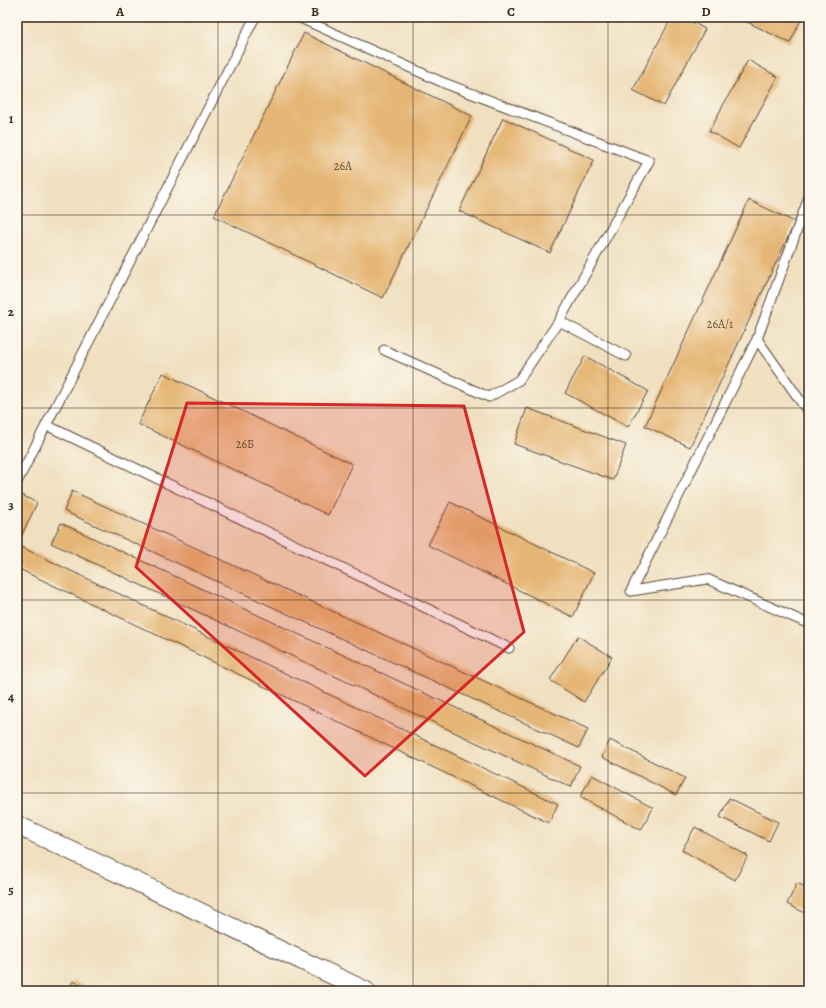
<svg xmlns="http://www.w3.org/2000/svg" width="826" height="1008" viewBox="0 0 826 1008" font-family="Alegreya,serif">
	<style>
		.building { fill: #e5b675 }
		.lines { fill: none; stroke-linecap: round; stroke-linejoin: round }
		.lane-casing { stroke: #564536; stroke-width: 11 }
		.street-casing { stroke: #564536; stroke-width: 20 }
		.lane { stroke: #fff; stroke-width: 9 }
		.street { stroke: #fff; stroke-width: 18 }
		.marked { fill: #d62828; fill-opacity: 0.2; stroke: #d62828; stroke-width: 3; stroke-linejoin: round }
		.grid { fill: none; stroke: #3b2a1e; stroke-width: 1; stroke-opacity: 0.55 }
		.labels { text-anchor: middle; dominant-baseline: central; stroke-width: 4; stroke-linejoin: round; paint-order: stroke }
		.number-label { font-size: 12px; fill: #664d34 }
		.neatline { fill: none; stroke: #3b2a1e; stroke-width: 1.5 }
		.grid-label { font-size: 13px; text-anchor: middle; font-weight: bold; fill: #3b2a1e }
	</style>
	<rect width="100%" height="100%" fill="#fbf7ec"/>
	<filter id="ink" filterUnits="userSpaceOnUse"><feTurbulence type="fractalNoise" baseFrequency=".025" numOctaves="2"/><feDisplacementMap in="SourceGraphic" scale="8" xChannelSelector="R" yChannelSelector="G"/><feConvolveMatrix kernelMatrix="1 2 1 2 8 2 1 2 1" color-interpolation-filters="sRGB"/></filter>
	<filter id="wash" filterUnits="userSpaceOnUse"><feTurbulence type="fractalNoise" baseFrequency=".012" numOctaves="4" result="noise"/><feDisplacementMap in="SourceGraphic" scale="16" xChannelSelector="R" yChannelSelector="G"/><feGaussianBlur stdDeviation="0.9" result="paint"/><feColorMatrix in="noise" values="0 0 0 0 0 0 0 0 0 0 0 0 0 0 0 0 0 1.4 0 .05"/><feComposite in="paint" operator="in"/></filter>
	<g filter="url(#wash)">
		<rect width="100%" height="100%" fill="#f0e0c0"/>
		<g id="blocks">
			<path class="building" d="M672 17H683L705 29 664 106 633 90Z
				M737 17H794L801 20 790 43Z
				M304 33 472 116 383 298 214 216Z
				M748 60 778 77 739 148 709 131Z
				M503 118 594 160 550 253 459 211Z
				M749 200 795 222 690 447 645 426Z
				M585 356 648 391 628 427 565 393Z
				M163 373 352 464 328 515 138 424Z
				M527 408 626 445 613 480 514 444Z
				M72 491 588 729 579 748 64 511Z
				M20 494 37 503 17 545 558 804 549 823 17 568V501Z
				M450 502 594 573 573 617 428 545Z
				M61 523 580 766 571 787 51 543Z
				M578 636 612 657 584 702 550 680Z
				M610 740 685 778 676 795 602 757Z
				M592 775 653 808 641 830 580 797Z
				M729 798 778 822 769 841 720 817Z
				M695 827 748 856 735 880 682 850Z
				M797 883 809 889V915L787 904Z
				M73 981 94 991H68Z"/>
		</g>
	</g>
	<g filter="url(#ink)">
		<use href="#blocks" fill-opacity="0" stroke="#564536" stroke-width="1"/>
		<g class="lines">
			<defs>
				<path id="lane" d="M298 17 444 83 649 161 559 321 626 356
					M809 197 757 339 631 591 707 579 809 624
					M757 339 809 413
					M384 350 489 397 519 380 559 321
					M46 425 509 648
					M17 482 255 17"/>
				<path id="street" d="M17 825 366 991"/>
			</defs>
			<use href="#lane" class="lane-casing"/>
			<use href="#street" class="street-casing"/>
			<use href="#lane" class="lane"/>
			<use href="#street" class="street"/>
		</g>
	</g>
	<path class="marked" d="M187 403 464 406 524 632 365 776 136 567Z"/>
	<path class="grid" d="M218 17V991M413 17V991M608 17V991M17 215H809M17 408H809M17 600H809M17 793H809"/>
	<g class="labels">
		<g class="number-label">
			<text x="343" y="166">26А</text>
			<text x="720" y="324">26А/1</text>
			<text x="245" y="444">26Б</text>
		</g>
	</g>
	<rect width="826" height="1008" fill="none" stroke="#fbf7ec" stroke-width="44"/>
	<rect x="22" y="22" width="782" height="964" class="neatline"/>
	<g class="grid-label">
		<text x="120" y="16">A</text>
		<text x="315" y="16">B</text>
		<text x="511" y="16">C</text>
		<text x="706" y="16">D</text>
		<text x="11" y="123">1</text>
		<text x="11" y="316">2</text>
		<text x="11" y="509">3</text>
		<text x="11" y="701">4</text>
		<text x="11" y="894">5</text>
	</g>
</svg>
